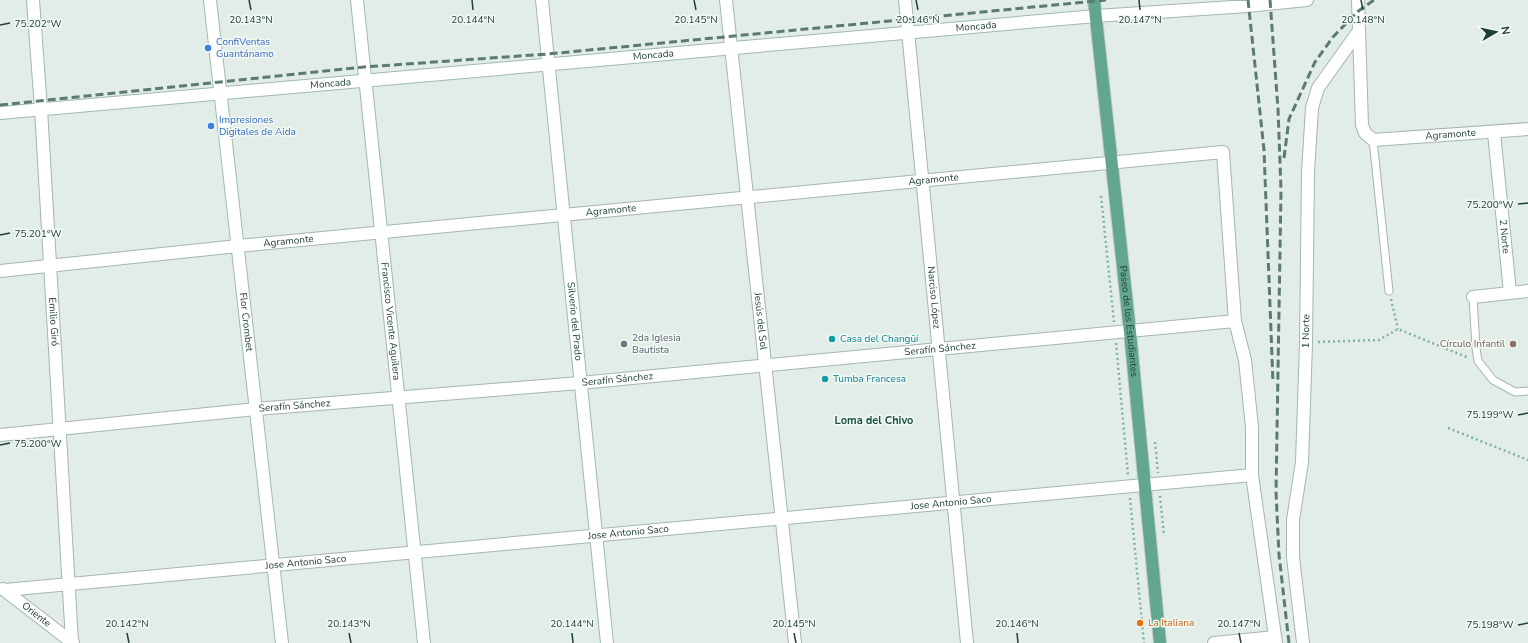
<svg xmlns="http://www.w3.org/2000/svg" width="1528" height="643" viewBox="0 0 1528 643" font-family="'Nunito Sans',sans-serif">
	<style>
		.lines { fill: none; stroke-linecap: round; stroke-linejoin: round }
		.lane-casing { stroke: #a4b6ae; stroke-width: 9 }
		.street-casing { stroke: #a4b6ae; stroke-width: 14 }
		.secondary-casing { stroke: #9fbaae; stroke-width: 14 }
		.primary-casing { stroke: #c1cac6; stroke-width: 14 }
		.path { stroke: #80b39f; stroke-width: 2.5; stroke-dasharray: 2 3; stroke-linecap: butt }
		.lane { stroke: #fff; stroke-width: 7 }
		.street { stroke: #fff; stroke-width: 12 }
		.secondary { stroke: #fff; stroke-width: 12 }
		.primary { stroke: #63a690; stroke-width: 12 }
		.rail { stroke: #5b7b70; stroke-width: 3; stroke-dasharray: 8 4; stroke-linecap: butt }
		.ticks { fill: none; stroke: #204035; stroke-width: 1.5 }
		.shop-dot { fill: #3f7fe0; stroke: #f3f9f5; stroke-width: 1.5 }
		.culture-dot { fill: #0f9aa8; stroke: #f3f9f5; stroke-width: 1.5 }
		.worship-dot { fill: #6b7280; stroke: #f3f9f5; stroke-width: 1.5 }
		.education-dot { fill: #8d6e63; stroke: #f3f9f5; stroke-width: 1.5 }
		.food-dot { fill: #e8710a; stroke: #f3f9f5; stroke-width: 1.5 }
		.labels { text-anchor: middle; dominant-baseline: central; stroke-width: 3; stroke-linejoin: round; paint-order: stroke }
		.street-label { font-size: 10px; fill: #204035; stroke: #f3f9f5 }
		.shop-label { font-size: 10px; fill: #366cbe; stroke: #f3f9f5; text-anchor: start }
		.worship-label { font-size: 10px; fill: #5b616d; stroke: #f3f9f5; text-anchor: start }
		.culture-label { font-size: 10px; fill: #0d838f; stroke: #f3f9f5; text-anchor: start }
		.education-label { font-size: 10px; fill: #785e54; stroke: #f3f9f5; text-anchor: end }
		.food-label { font-size: 10px; fill: #c56008; stroke: #f3f9f5; text-anchor: start }
		.neighbourhood-label { font-size: 11px; font-weight: bold; fill: #1b5341; stroke: #f3f9f5 }
		.ticks-label { font-size: 10px; text-anchor: middle; fill: #204035; stroke: #f3f9f5; stroke-width: 3; stroke-linejoin: round; paint-order: stroke }
	</style>
	<rect width="100%" height="100%" fill="#e2ede7"/>
	<g class="lines">
		<defs>
			<path id="lane" d="M1373 140 1389 291
				M1473 297 1476 348 1478 361 1493 380 1515 392 1528 391"/>
			<g id="street">
				<path id="s1" d="M726 0 795 643"/>
				<path id="s2" d="M905 0 967 643"/>
				<path id="s3" d="M1358 0 1362 125 1365 133 1373 140 1528 129"/>
				<path d="M1096 16 1248 6 1307 0"/>
				<path id="s4" d="M41 109 72 642"/>
				<path id="s5" d="M1494 133 1510 292"/>
				<path id="s6" d="M0 271 238 246 1223 152 1235 321 1245 360 1252 427V475L1276 643"/>
				<path d="M1473 297 1528 291"/>
				<path id="s7" d="M0 435 256 409 580 383 1235 321"/>
				<path id="s8" d="M3 589 73 643"/>
				<path id="s9" d="M5 590 1252 475"/>
				<path d="M1214 643 1275 637"/>
				<path id="s10" d="M1303 643 1293 557V520L1302 462 1306 344 1308 172 1312 108 1318 88 1358 32"/>
			</g>
			<g id="secondary">
				<path d="M33 0 41 109"/>
				<path id="s11" d="M210 0 282 643"/>
				<path id="s12" d="M357 0 424 643"/>
				<path id="s13" d="M542 0 607 643"/>
				<path id="s14" d="M0 113 1096 16"/>
			</g>
			<g id="primary">
				<path id="s15" d="M1094 0 1130 332 1160 643"/>
			</g>
		</defs>
		<use href="#lane" class="lane-casing"/>
		<use href="#street" class="street-casing"/>
		<use href="#secondary" class="secondary-casing"/>
		<use href="#primary" class="primary-casing"/>
		<path class="path" d="M1101 196 1114 322
			M1391 299 1398 329
			M1318 342 1379 340 1398 329 1469 358
			M1116 343 1128 475
			M1448 428 1528 460
			M1155 442 1158 473
			M1160 496 1164 536
			M1130 498 1144 643"/>
		<use href="#lane" class="lane"/>
		<use href="#street" class="street"/>
		<use href="#secondary" class="secondary"/>
		<use href="#primary" class="primary"/>
		<path class="rail" d="M1248 0 1264 150 1273 383
			M1270 0 1278 109 1281 190 1276 492 1279 555 1289 643
			M0 105 364 67 548 54 1106 0
			M1284 158 1289 119 1315 62 1333 37 1357 12 1374 0"/>
	</g>
	<path class="ticks" d="M249 0 251 10M472 0 473 10M694 0 696 10M916 0 918 10M1139 0 1140 10M1361 0 1363 10M0 25 10 23M1518 204 1528 203M0 235 10 233M1518 415 1528 413M0 445 10 443M1518 625 1528 623M127 633 129 643M349 633 351 643M572 633 573 643M794 633 796 643M1017 633 1018 643M1239 633 1241 643"/>
	<g class="shop-dot">
		<circle cx="208" cy="48" r="4"/>
		<circle cx="211" cy="126" r="4"/>
	</g>
	<g class="culture-dot">
		<circle cx="832" cy="339" r="4"/>
		<circle cx="825" cy="379" r="4"/>
	</g>
	<circle class="worship-dot" cx="624" cy="344" r="4"/>
	<circle class="education-dot" cx="1513" cy="344" r="4"/>
	<circle class="food-dot" cx="1140" cy="623" r="4"/>
	<g class="labels">
		<g class="street-label">
			<text stroke="none"><textPath href="#s14" startOffset="980">Moncada</textPath></text>
			<text stroke="none"><textPath href="#s14" startOffset="656">Moncada</textPath></text>
			<text stroke="none"><textPath href="#s14" startOffset="332">Moncada</textPath></text>
			<text stroke="none"><textPath href="#s3" startOffset="222">Agramonte</textPath></text>
			<text stroke="none"><textPath href="#s6" startOffset="938">Agramonte</textPath></text>
			<text stroke="none"><textPath href="#s6" startOffset="614">Agramonte</textPath></text>
			<text stroke="none"><textPath href="#s5" startOffset="104">2 Norte</textPath></text>
			<text stroke="none"><textPath href="#s6" startOffset="290">Agramonte</textPath></text>
			<text stroke="none"><textPath href="#s2" startOffset="299">Narciso López</textPath></text>
			<text stroke="none"><textPath href="#s4" startOffset="213">Emilio Giró</textPath></text>
			<text stroke="none"><textPath href="#s11" startOffset="324">Flor Crombet</textPath></text>
			<text stroke="none"><textPath href="#s12" startOffset="323">Francisco Vicente Aguilera</textPath></text>
			<text stroke="none"><textPath href="#s1" startOffset="323">Jesús del Sol</textPath></text>
			<text stroke="none"><textPath href="#s15" startOffset="323">Paseo de los Estudiantes</textPath></text>
			<text stroke="none"><textPath href="#s13" startOffset="323">Silverio del Prado</textPath></text>
			<text stroke="none"><textPath href="#s10" startOffset="313">1 Norte</textPath></text>
			<text stroke="none"><textPath href="#s7" startOffset="944">Serafín Sánchez</textPath></text>
			<text stroke="none"><textPath href="#s7" startOffset="620">Serafín Sánchez</textPath></text>
			<text stroke="none"><textPath href="#s7" startOffset="296">Serafín Sánchez</textPath></text>
			<text stroke="none"><textPath href="#s9" startOffset="950">Jose Antonio Saco</textPath></text>
			<text stroke="none"><textPath href="#s9" startOffset="626">Jose Antonio Saco</textPath></text>
			<text stroke="none"><textPath href="#s9" startOffset="302">Jose Antonio Saco</textPath></text>
			<text stroke="none"><textPath href="#s8" startOffset="42">Oriente</textPath></text>
		</g>
		<g class="shop-label">
			<text x="216" y="42">ConfiVentas<tspan x="216" dy="12">Guantánamo</tspan></text>
			<text x="219" y="120">Impresiones<tspan x="219" dy="12">Digitales de Aida</tspan></text>
		</g>
		<g class="worship-label">
			<text x="632" y="338">2da Iglesia<tspan x="632" dy="12">Bautista</tspan></text>
		</g>
		<g class="culture-label">
			<text x="840" y="339">Casa del Changüí</text>
			<text x="833" y="379">Tumba Francesa</text>
		</g>
		<g class="education-label">
			<text x="1505" y="344">Círculo Infantil</text>
		</g>
		<g class="food-label">
			<text x="1148" y="623">La Italiana</text>
		</g>
		<g class="neighbourhood-label">
			<text x="874" y="420">Loma del Chivo</text>
		</g>
	</g>
	<g class="ticks-label">
		<text x="251" y="23">20.143°N</text>
		<text x="473" y="23">20.144°N</text>
		<text x="696" y="23">20.145°N</text>
		<text x="918" y="23">20.146°N</text>
		<text x="1140" y="23">20.147°N</text>
		<text x="1363" y="23">20.148°N</text>
		<text x="38" y="27">75.202°W</text>
		<text x="1490" y="208">75.200°W</text>
		<text x="38" y="237">75.201°W</text>
		<text x="1490" y="418">75.199°W</text>
		<text x="38" y="447">75.200°W</text>
		<text x="127" y="627">20.142°N</text>
		<text x="349" y="627">20.143°N</text>
		<text x="572" y="627">20.144°N</text>
		<text x="794" y="627">20.145°N</text>
		<text x="1017" y="627">20.146°N</text>
		<text x="1239" y="627">20.147°N</text>
		<text x="1490" y="628">75.198°W</text>
	</g>
	<g transform="translate(1496 32) rotate(81)" stroke="#f3f9f5" stroke-width="3" paint-order="stroke">
	<path d="M0-3L7 15L0 10L-7 15Z" fill="#204035"/>
	<text y="-6" font-size="11" font-weight="bold" text-anchor="middle" fill="#204035">N</text>
	</g>
</svg>
